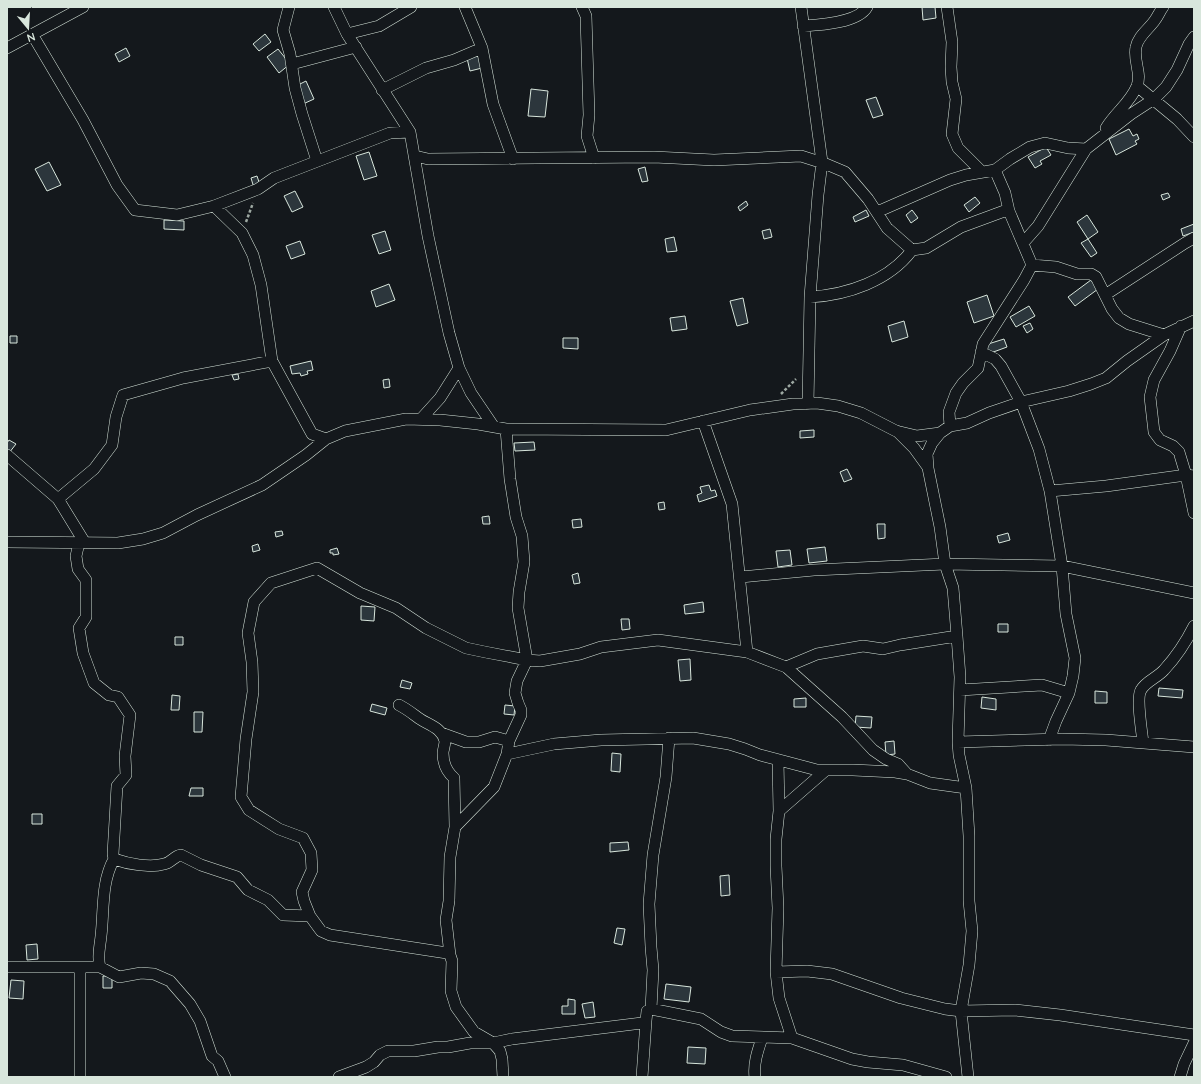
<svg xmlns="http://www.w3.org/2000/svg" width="1201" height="1084" viewBox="0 0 1201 1084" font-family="Quicksand,sans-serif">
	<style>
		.building { fill: #2c363c; stroke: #d8e6dc }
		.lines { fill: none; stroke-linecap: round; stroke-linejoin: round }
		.minor-casing { stroke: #d8e6dc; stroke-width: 12 }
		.path { stroke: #9da8a2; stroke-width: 2.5; stroke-dasharray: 3 2; stroke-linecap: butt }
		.minor { stroke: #14181c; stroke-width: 11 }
	</style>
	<rect width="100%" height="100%" fill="#14181c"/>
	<path class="building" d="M922 7H935L936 18 923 20Z
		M265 34 271 42 259 51 253 44Z
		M126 48 130 56 119 62 115 54Z
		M278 49 290 64 279 73 267 57Z
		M479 54 482 68 470 71 467 58Z
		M306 81 314 99 303 104 296 86Z
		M531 89 548 91 545 117 528 116Z
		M876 97 883 115 873 118 866 100Z
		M1129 129 1133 136 1137 134 1139 139 1135 141 1137 144 1116 155 1109 139Z
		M1046 147 1051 155 1040 161 1042 164 1035 168 1028 157Z
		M369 152 377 176 364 180 356 156Z
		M49 162 61 185 47 191 35 169Z
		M645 167 648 181 642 182 638 169Z
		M257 176 260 185 254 188 251 178Z
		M295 191 303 207 292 212 284 196Z
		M1168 193 1170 197 1163 200 1161 195Z
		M975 197 980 203 969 212 964 205Z
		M746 201 748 205 740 211 738 207Z
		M866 210 869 216 855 222 853 217Z
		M912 210 918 218 911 223 906 215Z
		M1087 215 1098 232 1088 239 1077 222Z
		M164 220 184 221V230L164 229Z
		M1194 224V232L1183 236 1181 229Z
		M770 229 772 237 764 239 762 231Z
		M385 231 391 250 379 254 372 235Z
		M674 237 677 251 667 252 665 239Z
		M1088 239 1097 253 1091 257 1081 243Z
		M300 241 305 254 291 259 286 246Z
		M1091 280 1098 289 1075 306 1068 297Z
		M389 284 395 300 376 307 371 291Z
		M987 295 994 316 974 323 967 302Z
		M743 298 748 323 737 326 730 301Z
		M1029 306 1035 316 1016 327 1010 317Z
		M685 316 687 329 672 331 670 318Z
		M904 321 908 337 892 342 888 326Z
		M1030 323 1033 329 1027 333 1023 326Z
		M10 336H17V343H10Z
		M563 338H578V349L563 348Z
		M1004 339 1007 347 988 354 985 345Z
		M311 361 313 370 307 371 308 374 301 376 300 373 292 374 290 366Z
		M238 374 239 379 234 380 232 375Z
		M389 379 390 387 384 388 383 380Z
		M814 430V437L800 438V431Z
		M9 440 16 444 9 453 7 451V443Z
		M534 442 535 450 515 451 514 443Z
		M847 469 852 479 844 482 840 472Z
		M709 485 711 491 715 490 717 496 699 502 697 495 702 493 700 487Z
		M664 502 665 509 659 510 658 503Z
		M489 516 490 524H483L482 517Z
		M581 519 582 527 573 528 572 520Z
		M877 524H885V538L878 539Z
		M282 531 283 535 276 537 275 532Z
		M1008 533 1010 540 999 543 997 536Z
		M258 544 260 550 253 552 252 546Z
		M825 547 827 561 809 563 807 549Z
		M337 548 339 554 333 555V553H330V550Z
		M790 550 792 565 778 567 776 551Z
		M578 573 580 583 574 584 572 575Z
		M703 602 704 612 685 614 684 605Z
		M361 606 375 607 374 621 361 620Z
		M621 619H629L630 629 622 630Z
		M998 624H1008V632H998Z
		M175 637H183V645H175Z
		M690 659 691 680 680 681 678 660Z
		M402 680 412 683 410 689 400 687Z
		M1159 688 1183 690 1182 698 1158 696Z
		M1095 691 1107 692V703H1095Z
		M172 695 180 696 179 710H171Z
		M982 697 996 699V710L981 708Z
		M806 698V707H794V699Z
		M372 704 387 708 385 715 370 711Z
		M505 705 515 706 514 715 504 714Z
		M194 712H203L202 732H194Z
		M856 716 872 717 871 728 855 727Z
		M894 741 895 754 886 755 885 742Z
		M612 753 621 754 620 772 611 771Z
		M191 788H203V796H189Z
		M32 814H42V824H32Z
		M628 842 629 850 610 852V843Z
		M729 875 730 895 721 896 720 876Z
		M617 928 625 929 622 945 614 943Z
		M37 944 38 959 27 960 26 945Z
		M103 976H112V988H103Z
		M11 980 24 981 23 999 9 998Z
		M666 984 691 987 689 1002 664 999Z
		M568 999 575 1000V1014H562V1006H568Z
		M593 1002 595 1017 585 1018 582 1004Z
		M688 1047 706 1048 705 1064 687 1063Z"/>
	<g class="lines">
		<defs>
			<path id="minor" d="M289 7 283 30 290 54 295 88 302 114 317 161
				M334 7 347 34 410 132 428 236 449 333 459 368 471 393 494 427
				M465 7 482 48 493 104 513 159
				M582 7 586 16 589 115 587 136 594 158
				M801 7 822 162 818 195 810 297 808 404
				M947 7 952 42 951 67 952 82 956 99 952 134 958 148 982 172
				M803 26C819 25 858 23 867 7
				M32 34 83 120 117 185 135 210 177 215 214 206 258 189 274 178 390 133 410 132
				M347 34 379 26 411 7
				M7 48 83 7
				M292 64 356 47
				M1137 86 1177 119 1194 137
				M382 90 426 68 454 60 482 48
				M1106 128C1115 113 1130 103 1137 86 1142 73 1133 61 1136 47 1138 36 1149 29 1155 20 1158 16 1160 11 1163 7
				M415 156 428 159 654 157 714 160 801 156 826 164 845 172 868 199 887 228 912 250 926 248 961 227 1007 210 1009 211 1032 265 1056 267 1077 274H1091L1096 277 1112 309 1119 318 1129 324 1164 335
				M995 170 1005 193 1009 211
				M214 206 242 233 253 255 261 285 272 361 312 434 326 439
				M877 212 950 180 966 175 995 170 1010 159 1030 147 1045 143 1068 148 1086 149
				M1023 243 1038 226 1086 149 1131 114 1154 99 1166 87 1177 70 1189 44 1194 37
				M1105 295 1185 243 1194 238
				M810 297C847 295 889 281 912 250
				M1181 326 1170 351 1154 380 1150 397 1154 432 1160 440 1173 446 1179 452 1186 475 1194 513
				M981 352 995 359 1001 366 1021 402 1039 449 1050 491 1062 566 1066 614 1075 658 1073 676 1069 693 1056 721 1049 740
				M421 419 440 398 459 368
				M703 421 732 504 747 652
				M950 426 949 412 956 393 963 383 978 368 983 344 1024 280 1032 265
				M897 431 914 448 927 466
				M7 455 58 499 85 543
				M1050 491 1106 486 1186 475 1194 476
				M58 499 94 469 112 445 116 417 123 395 183 378 272 361
				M7 542 118 543 143 539 163 533 197 515 262 485 306 455 326 439 345 431 406 419 440 420 478 424 506 429 666 430 750 410 793 404 817 403 838 406 861 413 896 431 917 436 940 433
				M79 543 76 556 78 569 86 580V617L79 628 83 653 94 683 109 695 118 697 130 715 125 756 126 775 117 786 113 854 114 859C101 882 104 911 101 936 100 947 97 956 100 967L119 977 141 973 154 974 170 981 190 1004 200 1021 212 1056 218 1061 225 1077
				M741 577 814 570 945 564 1062 566 1194 593
				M786 667 817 654 863 646 883 649 900 645 957 636
				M960 690 1042 685 1069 693
				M399 705C407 709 413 714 420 719 429 725 442 728 445 741 445 745 443 750 443 753 443 763 447 772 454 778L455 827
				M441 733 466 742H479L495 737 509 741
				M958 742 1062 739 1106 740 1194 747
				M1143 743C1142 732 1136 698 1141 690 1146 681 1157 678 1164 670 1176 657 1186 642 1194 626
				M507 754 554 744 601 740 693 738 729 744 745 749 760 755 817 770H853L895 772 907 774 930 783 966 788
				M778 760 779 811 776 839V866L778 908 776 972 779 998 792 1038
				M779 811 826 770
				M114 859C128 864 150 868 164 864 171 863 174 856 181 855L201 865 237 877 248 890 268 900 283 915 310 916
				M450 955 446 920 449 901 450 857 455 827 494 787 507 754 509 741 521 715V710L518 703 515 693 517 681 527 660 518 608 519 592 524 562 522 536 516 517 510 479 506 429
				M7 967H100
				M776 972 807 971 832 974 901 998 945 1009 961 1011 1015 1010 1060 1015 1194 1035
				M651 1009 653 970 651 947 649 904 653 855 666 777 669 738
				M80 1077V967
				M339 1077 366 1067 374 1062 380 1055 388 1051H414L438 1047H448L470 1043H493L512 1039 642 1023 646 1021 647 1011 651 1009 701 1019 721 1032 732 1036 792 1038 852 1059 868 1062 903 1065 946 1077
				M503 1077 502 1059 500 1051 493 1043 474 1032 456 1007 451 991 452 961 450 955 447 953 330 935 321 931 310 916 304 901 302 892 312 870 311 853 303 838 279 829 249 810 241 797 246 739 253 692 252 662 248 633 254 602 271 583 317 568 360 593 396 608 426 628 466 648 485 652 527 660 540 661 580 654 601 647 658 640 747 652 786 667 842 717 873 750 886 759 898 764 907 774
				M642 1077 646 1021
				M755 1077C753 1064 758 1050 762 1038
				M968 1077 961 1011 969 965 972 931 969 901V836L966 788 959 755 958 742 960 677 957 636 953 588 945 564 940 527 928 468 927 454 932 443 940 433 950 426 967 423 989 413 1021 402 1069 391 1091 384 1106 378 1127 361 1164 335 1194 321
				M1180 1077 1184 1064 1194 1043"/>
		</defs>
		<use href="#minor" class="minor-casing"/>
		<path class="path" d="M246 222 253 203
			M781 394 796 379"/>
		<use href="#minor" class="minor"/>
	</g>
	<rect width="1201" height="1084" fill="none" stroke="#d8e6dc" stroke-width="16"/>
	<g transform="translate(28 28) rotate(162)" stroke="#14181c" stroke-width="3" paint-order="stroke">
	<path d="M0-3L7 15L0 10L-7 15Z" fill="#d8e6dc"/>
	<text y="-6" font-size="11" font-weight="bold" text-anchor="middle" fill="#d8e6dc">N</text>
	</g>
</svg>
